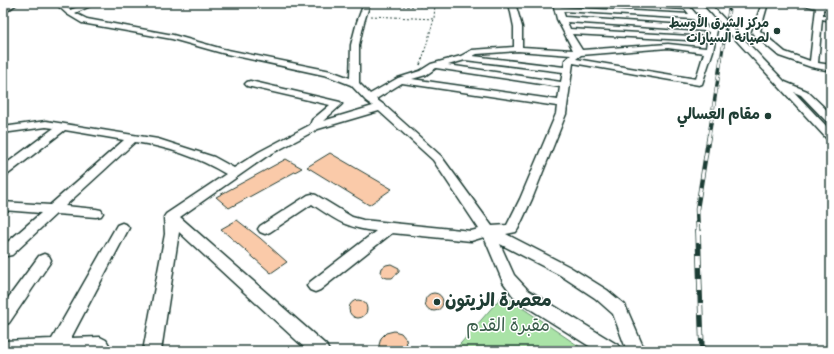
<svg xmlns="http://www.w3.org/2000/svg" width="834" height="354" viewBox="0 0 834 354" font-family="'Gochi Hand','Playpen Sans Arabic',sans-serif">
	<style>
		.green { fill: #aae3a7; stroke: #64906e }
		.building { fill: #facaa9; stroke: #1f3d34 }
		.lines { fill: none; stroke-linecap: round; stroke-linejoin: round }
		.minor-casing { stroke: #1f3d34; stroke-width: 3 }
		.path-far1 { stroke: #1f3d34; stroke-width: 1; stroke-dasharray: 2 2; stroke-linecap: butt }
		.path { stroke: #1f3d34; stroke-width: 1.5; stroke-dasharray: 2.5 2.5; stroke-linecap: butt }
		.minor { fill: #fff; fill-rule: evenodd }
		.rail-far3-casing { stroke: #1f3d34; stroke-width: 3 }
		.rail-far2-casing { stroke: #1f3d34; stroke-width: 3.5 }
		.rail-far1-casing { stroke: #1f3d34; stroke-width: 4.5 }
		.rail-casing { stroke: #1f3d34; stroke-width: 5.5 }
		.rail-far3 { stroke: #fff; stroke-width: 2; stroke-dasharray: 5.5; stroke-linecap: butt }
		.rail-far2 { stroke: #fff; stroke-width: 2.5; stroke-dasharray: 7; stroke-linecap: butt }
		.rail-far1 { stroke: #fff; stroke-width: 3; stroke-dasharray: 9; stroke-linecap: butt }
		.rail { stroke: #fff; stroke-width: 4; stroke-dasharray: 12; stroke-linecap: butt }
		.poi-dot { fill: #1f3d34; stroke: #fff; stroke-width: 1.5 }
		.labels { text-anchor: middle; dominant-baseline: central; stroke-width: 3; stroke-linejoin: round; paint-order: stroke }
		.far-poi-label { font-size: 13px; font-weight: bold; fill: #1f3d34; stroke: #fff; text-anchor: end }
		.poi-label { font-size: 15px; font-weight: bold; fill: #1f3d34; stroke: #fff; text-anchor: end }
		.near-poi-label { font-size: 18px; font-weight: bold; fill: #1f3d34; stroke: #fff; text-anchor: start }
		.near-park-label { font-size: 18px; fill: #3b5e4b; stroke: #fff }
	</style>
	<rect width="100%" height="100%" fill="#fff"/>
	<filter id="ink" filterUnits="userSpaceOnUse"><feTurbulence type="fractalNoise" baseFrequency=".025" numOctaves="2"/><feDisplacementMap in="SourceGraphic" scale="8" xChannelSelector="R" yChannelSelector="G"/><feConvolveMatrix kernelMatrix="1 2 1 2 8 2 1 2 1" color-interpolation-filters="sRGB"/></filter>
	<g filter="url(#ink)">
		<path class="green" d="M503 295 586 351H454Z"/>
		<path class="building" d="M330 153 392 189 369 205 307 167Z
			M286 159 302 168 229 208 216 197Z
			M237 220 260 238 287 262 271 273 221 229Z
			M391 264 399 268V272L392 278H387L382 276 381 272 382 268 386 265Z
			M425 302a9 9 0 1 1 18 0a9 9 0 1 1-18 0Z
			M349 309a9 9 0 1 1 18 0a9 9 0 1 1-18 0Z
			M394 331 401 333 406 339 407 346 404 351H381L379 345 381 338 386 333Z"/>
		<g class="lines">
			<defs>
				<path id="minor" d="M11 3H18L3 14V9Z
					M55 3H62L70 10 88 3H97L75 13 87 19 173 35 223 49 331 71 350 78 351 45 357 22 364 3H370L364 22 359 45V83L370 94 398 78 420 71 431 64 461 56 472 50 514 47V27L509 3H515L522 27V47L573 50 557 19 553 3H559L561 7 689 14 685 9 622 5 619 3H655L689 6 707 27 717 30 713 51 702 84 699 85 573 63 566 114 532 199 518 229 516 232 506 234 570 267 607 290 625 305 645 351H627L613 314 595 298 560 275 500 244 514 275 528 290 618 345 621 351H597L516 300 503 282 484 237 471 241 392 233 320 290 315 292 310 290 307 286 310 282 376 231C346 228 336 220 312 204L270 232 265 234 260 232 258 229 260 226 308 195 312 194 316 195 352 217 363 220 471 231 479 229 433 160 379 111 318 129 267 156 180 217 326 345 329 351H308L179 232 161 351H143L165 234 164 217 166 214 226 174C198 157 167 147 135 142L65 206 96 209 101 210 103 213 101 216 96 217 56 214 12 255 7 256 3 255V246L41 213 3 210V202L50 205 124 140 65 130 7 175 3 176V166L54 128 46 127 3 133V127L46 121 158 139 214 157 234 168 259 152 310 125 312 120 330 105 247 86 245 84 247 82 250 81 340 102 342 104 340 106 323 121 373 106 366 101 351 85 328 76 222 53 172 39 82 23 67 14ZM563 11 693 19 699 26 565 17ZM567 22 705 31 709 32 708 37 570 29ZM572 34 707 41 706 48 668 44 582 50ZM668 48 704 53 696 79 576 59 581 55ZM518 51 571 55 565 60 564 67 473 56 477 54ZM465 60 563 72 561 82 448 65ZM436 68 560 87 558 100 412 79 426 75ZM402 83 557 106 556 114 520 199 507 225 492 226 441 156 384 105 376 99Z
					M702 3H709L785 82 807 91 831 114V123L827 122 801 95 794 92 831 131V140L827 139Z
					M762 3H768L760 31 785 52 810 61 816 8 796 3 817 4V3H823V5L831 6V10L823 9V15L831 17V21L822 19 818 63 831 65V71L811 67 779 56 753 34 752 32Z
					M122 223 127 225 129 228 71 338 100 337 106 340 109 345 106 350 3 351V341L52 339 117 225Z
					M44 254 49 256 51 260 49 264 9 323 3 325V305L39 256Z"/>
			</defs>
			<use href="#minor" class="minor-casing"/>
			<path class="path-far1" d="M375 5 434 7
				M371 16 434 19
				M422 60 434 19 435 3"/>
			<path class="path" d="M420 65 422 59"/>
			<use href="#minor" class="minor"/>
			<defs>
				<path id="rail-far3" d="M721 60 730 3"/>
				<path id="rail-far2" d="M709 136 721 59"/>
				<path id="rail-far1" d="M698 232 697 209 709 135"/>
				<path id="rail" d="M698 231 702 351"/>
			</defs>
			<use href="#rail-far3" class="rail-far3-casing"/>
			<use href="#rail-far2" class="rail-far2-casing"/>
			<use href="#rail-far1" class="rail-far1-casing"/>
			<use href="#rail" class="rail-casing"/>
			<use href="#rail-far3" class="rail-far3"/>
			<use href="#rail-far2" class="rail-far2"/>
			<use href="#rail-far1" class="rail-far1"/>
			<use href="#rail" class="rail"/>
		</g>
	</g>
	<g class="poi-dot">
		<circle cx="777" cy="31" r="4"/>
		<circle cx="768" cy="116" r="4"/>
		<circle cx="437" cy="302" r="4"/>
	</g>
	<g class="labels">
		<g class="far-poi-label">
			<text x="769" y="24">مركز الشرق الأوسط<tspan x="769" dy="15">لصيانة السيارات</tspan></text>
		</g>
		<g class="poi-label">
			<text x="760" y="116">مقام العسالي</text>
		</g>
		<g class="near-poi-label">
			<text x="445" y="302">معصرة الزيتون</text>
		</g>
		<g class="near-park-label">
			<text x="508" y="327">مقبرة القدم</text>
		</g>
	</g>
	<rect width="834" height="354" fill="none" stroke="#fff" stroke-width="16"/>
	<rect x="8" y="8" width="818" height="338" fill="none" stroke="#1f3d34" stroke-width="1.5" filter="url(#ink)"/>
</svg>
